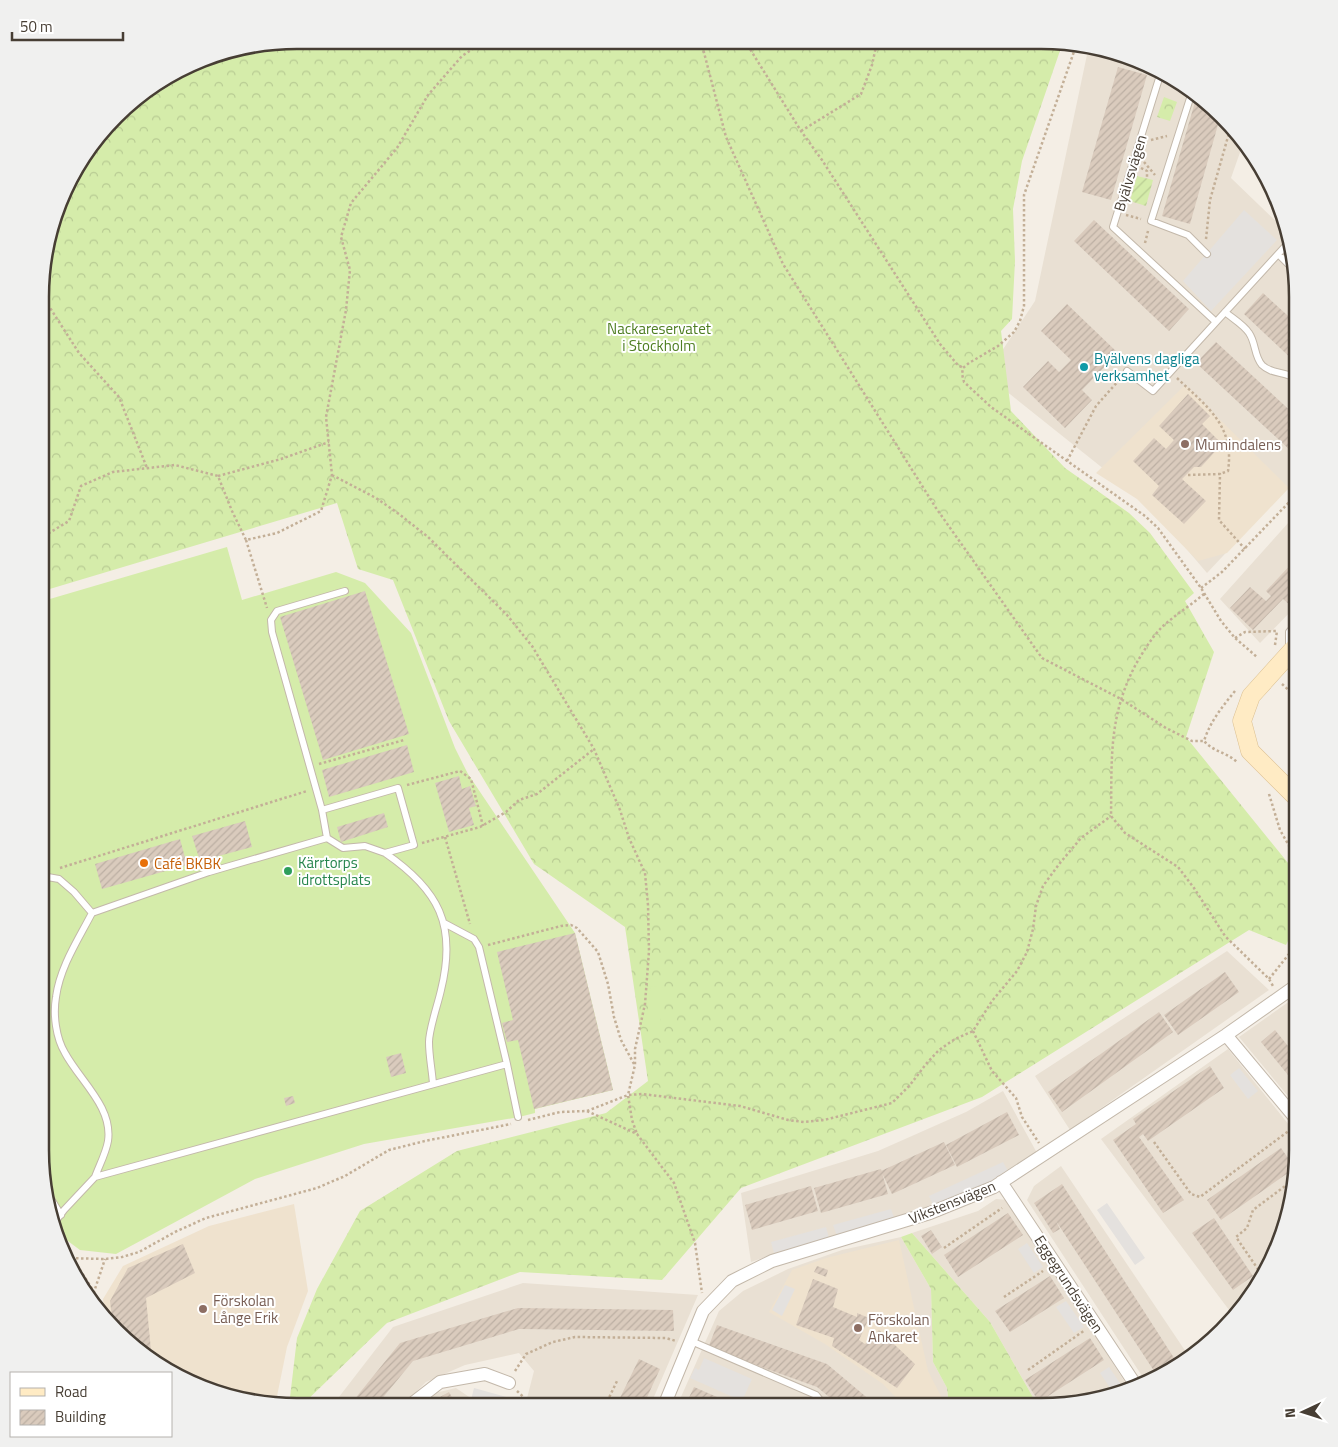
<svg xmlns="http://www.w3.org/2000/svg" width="1338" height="1447" viewBox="0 0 1338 1447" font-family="'Titillium Web',sans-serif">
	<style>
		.residential { fill: #e9e0d3 }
		.education { fill: #efe2ce }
		.forest { fill: url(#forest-crowns) }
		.garden { fill: url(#garden-furrows) }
		.pitch { fill: #d5ecaa }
		.parking { fill: #e4e1de }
		.building { fill: url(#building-hatch) }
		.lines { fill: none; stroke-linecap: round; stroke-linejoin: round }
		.lane-casing { stroke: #c3b8aa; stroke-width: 8 }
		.street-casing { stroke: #c3b8aa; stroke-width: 14 }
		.secondary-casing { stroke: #dcc193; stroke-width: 19 }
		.path { stroke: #c3af97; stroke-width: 2.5; stroke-dasharray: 2.5 2.5; stroke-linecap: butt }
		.lane { stroke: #fff; stroke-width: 6 }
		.street { stroke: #fff; stroke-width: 12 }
		.secondary { stroke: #ffebc4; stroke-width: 18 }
		.culture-dot { fill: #0f9aa8; stroke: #fff; stroke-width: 2 }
		.education-dot { fill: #8d6e63; stroke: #fff; stroke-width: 2 }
		.food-dot { fill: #e8710a; stroke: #fff; stroke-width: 2 }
		.leisure-dot { fill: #2e9e5b; stroke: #fff; stroke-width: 2 }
		.labels { text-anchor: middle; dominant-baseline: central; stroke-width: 4; stroke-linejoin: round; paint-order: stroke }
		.street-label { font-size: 15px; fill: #473e34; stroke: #fff }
		.park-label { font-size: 15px; fill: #4e7e22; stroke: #fff }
		.culture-label { font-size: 15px; fill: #0d838f; stroke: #fff; text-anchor: start }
		.education-label { font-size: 15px; fill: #785e54; stroke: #fff; text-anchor: start }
		.leisure-label { font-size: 15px; fill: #27864d; stroke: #fff; text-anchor: start }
		.food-label { font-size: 15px; fill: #c56008; stroke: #fff; text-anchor: start }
		.rim { fill: none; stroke: #473e34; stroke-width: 2.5 }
	</style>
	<defs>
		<pattern id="forest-crowns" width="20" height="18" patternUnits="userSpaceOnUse" patternTransform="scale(1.25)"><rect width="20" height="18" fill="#d5ecaa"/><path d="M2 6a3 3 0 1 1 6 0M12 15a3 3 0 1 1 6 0" fill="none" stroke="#b8cb93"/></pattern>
		<pattern id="garden-furrows" width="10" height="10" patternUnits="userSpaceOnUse" patternTransform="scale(1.25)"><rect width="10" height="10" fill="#d5ecaa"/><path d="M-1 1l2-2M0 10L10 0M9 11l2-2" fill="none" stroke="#b8cb93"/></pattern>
		<pattern id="building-hatch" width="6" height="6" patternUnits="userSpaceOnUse" patternTransform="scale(1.25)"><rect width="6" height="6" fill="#dacbbd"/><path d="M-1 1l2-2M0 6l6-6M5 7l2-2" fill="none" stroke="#bcafa3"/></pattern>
	</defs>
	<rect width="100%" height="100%" fill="#f4eee5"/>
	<path class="residential" d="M1088 50 1170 75 1223 115 1244 141 1231 178 1283 228 1286 225 1297 280V477L1207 573 1149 505 986 375 1035 301Z
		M1297 513V605L1260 643 1220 599Z
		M1227 951 1269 990 1070 1130 1035 1076Z
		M1297 996V1107L1239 1037Z
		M1228 1049 1297 1135V1167L1289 1217 1264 1278 1235 1318 1101 1139Z
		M1003 1091 1037 1153 993 1182 910 1217 768 1256 751 1262 741 1193 878 1151 966 1112Z
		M1061 1166 1190 1358 1184 1364 1146 1382 1027 1200 1034 1186Z
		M996 1199 1008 1200 1130 1390 1123 1393 1058 1406H1038L990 1322 912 1233 978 1211Z
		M901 1237 931 1289 933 1362 947 1388 949 1406H677L719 1311 743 1291 788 1269 842 1250Z
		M523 1283 698 1295 650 1406H525L534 1371 519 1353 465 1365 426 1382 402 1406H332L393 1327Z
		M456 1388 475 1401 493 1406H423L435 1393Z"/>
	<path class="education" d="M1185 385 1289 488 1227 553 1198 561 1137 499 1096 473Z
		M294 1204 308 1291 287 1347 275 1406 230 1398 169 1373 127 1343 105 1318 103 1299 123 1266 209 1226Z
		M899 1240 928 1371 946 1406H904L883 1384 825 1344 769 1312 792 1270 826 1258Z"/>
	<path class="forest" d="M297 40 1063 42 1022 161 1013 209 1015 261 1012 319 1001 331 1011 411 1065 468 1129 513 1150 533 1194 593 1185 601 1214 652 1186 737 1297 874V923L1286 945 1249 930 982 1097 741 1188 662 1280 520 1272 387 1323 301 1406H289L297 1338 317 1289 360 1211 457 1151 606 1113 648 1081 625 927 534 864 449 721 393 580 358 569 337 503 43 591 45 247 75 168 128 104 214 54Z
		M1164 97 1177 102 1170 121 1157 117Z
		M912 1233 990 1322 1038 1406H949L947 1388 933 1362 931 1289 901 1237Z"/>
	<path class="garden" d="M1137 176 1153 180 1146 206 1130 201Z"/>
	<path class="pitch" d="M227 547 242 600 336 572 365 583 411 633 455 748 468 774 575 933 613 1090 535 1109V1113L519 1117 364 1144 255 1179 116 1254 80 1250 53 1230 41 1167 43 601Z
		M651 986 666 988 660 1024 646 1022Z"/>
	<path class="parking" d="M1244 210 1277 240 1211 311 1183 281Z
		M1239 1068 1258 1091 1248 1099 1230 1075Z
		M1003 1162 1009 1173 994 1182 934 1207 929 1196Z
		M1107 1203 1145 1258 1135 1265 1097 1210Z
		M891 1209 895 1220 837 1236 833 1225Z
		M826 1227 829 1238 774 1253 771 1242Z
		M1027 1243 1043 1267 1034 1273 1018 1249Z
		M785 1285 795 1289 782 1316 772 1310Z
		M1066 1301 1084 1327 1074 1333 1056 1307Z
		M704 1358 752 1379 742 1401 690 1378 695 1368 699 1370Z
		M1109 1367 1126 1392 1115 1395 1100 1373Z
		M474 1388 524 1402 523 1406H493L471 1400Z"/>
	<path class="building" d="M1118 67 1147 75 1111 200 1082 192Z
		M1197 95 1221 114 1190 224 1162 216Z
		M1094 220 1189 309 1169 331 1074 241Z
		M1263 293 1297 324V364L1244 314Z
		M1067 304 1118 353 1082 390 1092 400 1065 428 1023 387 1048 361 1059 372 1071 360 1041 331Z
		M1216 342 1297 417V446L1292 452 1196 363Z
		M1188 394 1210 416 1202 424 1222 444 1201 467H1194L1182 479 1206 501 1184 524 1152 495 1159 486 1133 461 1154 438 1166 449 1174 440 1159 426Z
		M1295 560 1297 562V600L1291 606 1283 599 1253 630 1230 608 1250 587 1266 601 1271 596 1266 591Z
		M365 591 409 734 323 760 280 617Z
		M407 745 414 772 329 797 322 770Z
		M459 776 462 789 470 786 476 806 469 808 474 825 449 832 435 783Z
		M384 813 388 827 341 842 337 827Z
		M245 821 252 847 200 861 192 836Z
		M180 839 187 865 102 889 95 864Z
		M575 933 613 1090 534 1109 518 1040 507 1042 502 1023 513 1020 497 952Z
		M1225 972 1239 992 1178 1035 1164 1015Z
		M1159 1012 1173 1032 1062 1112 1048 1092Z
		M1275 1030 1288 1046 1296 1040 1297 1042V1068L1288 1075 1261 1042Z
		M401 1053 406 1073 391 1077 386 1057Z
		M1210 1066 1224 1088 1148 1141 1143 1134 1139 1137 1184 1200 1163 1213 1113 1140 1136 1124 1133 1119Z
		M293 1096 295 1103 286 1106 284 1098Z
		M1007 1112 1019 1135 957 1167 946 1145Z
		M944 1142 955 1165 892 1194 881 1171Z
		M1281 1148 1295 1168 1221 1220 1207 1200Z
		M881 1169 888 1194 821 1213 814 1188Z
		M1062 1184 1176 1361 1156 1374 1056 1221 1060 1229 1053 1233 1034 1203Z
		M811 1186 818 1211 752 1230 745 1205Z
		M1008 1213 1023 1235 958 1277 944 1255Z
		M1214 1218 1253 1276 1233 1290 1192 1233Z
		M931 1230 942 1247 932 1254 921 1236Z
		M183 1244 195 1273 146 1298 152 1361 127 1343 113 1326 110 1301 128 1268Z
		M817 1266 828 1270 826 1277 814 1272Z
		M1050 1276 1064 1298 1010 1332 995 1311Z
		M813 1279 838 1289 833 1307 857 1317V1313L869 1318 859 1340 865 1344 879 1330 915 1364 897 1388 832 1346 834 1338 796 1325Z
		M518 1308 673 1310 674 1331 519 1329 413 1361 376 1406H349L400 1343Z
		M717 1325 827 1364 877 1406H840L817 1387 708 1348Z
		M1090 1338 1104 1360 1039 1402 1025 1380Z
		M639 1359 660 1369 643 1406H616Z
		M1182 1359 1184 1364 1159 1376 1158 1375Z
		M694 1387 738 1406H685Z
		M449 1392 455 1403 449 1406H434L431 1402Z"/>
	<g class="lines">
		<defs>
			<path id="lane" d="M1161 72 1113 227 1216 322
				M1192 92 1151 221 1188 235 1207 254
				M1278 254 1296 272
				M1225 312C1232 318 1244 325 1249 333 1256 343 1254 356 1262 365 1272 375 1288 371 1297 380
				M1127 371 1153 391 1290 241
				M1289 648V632L1297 623
				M322 810 398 788 414 845 385 853C439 890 457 925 441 990 438 1004 429 1029 429 1042 429 1056 432 1070 433 1084
				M327 838 343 848 365 846 385 853
				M42 876 59 879 74 892 92 913C78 940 60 967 56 997 53 1015 56 1038 65 1053 80 1081 113 1107 108 1141 106 1153 99 1166 95 1177
				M92 913 209 872 327 838 322 810 272 632 271 620 277 611 345 591
				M507 1064 518 1117
				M45 1189 61 1215
				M52 1226 64 1210 95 1177 507 1064 479 947 474 939 444 923
				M691 1341 816 1395 825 1406"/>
			<path id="street" d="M1226 1035 1297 1120
				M1001 1182 1137 1387
				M409 1406 440 1382 485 1374 509 1383
				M664 1406 703 1311 732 1281 772 1261 930 1213 994 1187 1226 1035 1297 985"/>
			<path id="secondary" d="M1297 645 1251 696 1242 721 1250 751 1297 798"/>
		</defs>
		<use href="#lane" class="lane-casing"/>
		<use href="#street" class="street-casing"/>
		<use href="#secondary" class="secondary-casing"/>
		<path class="path" d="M701 41 726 137 783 264 936 508 1042 658 1121 699 1166 728 1192 741H1204
			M745 41 801 131 822 160 940 344 957 364 963 368
			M1077 43 1024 195V306L1020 321 1014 332 998 346 969 363 963 368 962 374 964 382 991 407 1145 516 1158 528 1201 588 1221 621 1235 638 1257 657
			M801 131 861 94 872 65 877 42
			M1151 140 1167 136
			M1144 162 1155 175
			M1141 168 1147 171V178
			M1126 215 1141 219
			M1206 239 1210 200 1231 126
			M1145 243 1148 231
			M45 300 79 353 119 397 147 468
			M1177 378C1206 406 1235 425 1228 471L1220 474
			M1067 461 1096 406 1120 379
			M332 475 376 498 399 514 428 537 507 615 532 646 594 749 620 810 629 838 645 873 648 905 649 951 645 1004 635 1049V1065L628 1095 632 1120 637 1134
			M1188 475 1220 474 1219 520 1245 549
			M218 476 281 459 329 442
			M44 536 69 521 81 486 113 472 175 465 218 476 232 511 246 540 277 533 321 511 332 475 326 417 346 310 350 270 341 237 351 203 397 148 428 95 462 56 485 41
			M246 540 267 608
			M1201 588 1222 572 1297 494
			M1204 594C1191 605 1175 615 1162 627 1152 637 1143 652 1136 664 1108 717 1112 759 1111 816L1125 833 1178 867 1194 888 1225 936 1269 979 1273 986
			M1292 613 1297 607
			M1235 638 1245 632 1277 631
			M1275 645 1277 631
			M1282 684 1297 698
			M1235 691C1222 707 1210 722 1204 741 1214 752 1226 752 1237 762
			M319 764 404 740
			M407 785 460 771 471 779 483 826
			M1269 794 1280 830 1292 851 1297 857
			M445 837 470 924
			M422 843 480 827 506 812 519 800 537 794 594 749
			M60 868 307 791
			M488 945 561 926 571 925 577 928 598 952 608 984 614 1017 621 1040 634 1064
			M1269 979 1297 944
			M973 1031 992 1071 1016 1098 1022 1117 1039 1143
			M41 1058 46 1033
			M587 1111 637 1134 674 1183 695 1243 702 1293
			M528 1120 560 1112 587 1111 628 1095 642 1094 740 1106 788 1120 804 1122 824 1120 892 1103 910 1085 926 1064 939 1050 955 1039 973 1031 992 1001 1017 971 1027 952 1033 929 1036 906 1043 886 1060 863 1081 838 1111 816
			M1154 1142 1191 1194 1200 1197 1290 1130
			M944 1248 1002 1208
			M72 1257 94 1292
			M66 1258 105 1259 122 1257 139 1252 175 1232 206 1218 317 1188 345 1176 389 1150 425 1141 511 1124
			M1264 1278 1236 1237 1247 1228 1253 1210 1296 1178
			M1004 1297 1043 1271
			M97 1308 94 1292 105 1259
			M1028 1370 1085 1330
			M515 1371 526 1354 553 1342 575 1337 666 1338 676 1341
			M517 1391 531 1404 535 1406
			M605 1406 617 1381"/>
		<use href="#lane" class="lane"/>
		<use href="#street" class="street"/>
		<use href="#secondary" class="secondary"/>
	</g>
	<circle class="culture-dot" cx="1084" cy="367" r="5"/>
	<g class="education-dot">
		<circle cx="1185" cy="444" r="5"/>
		<circle cx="203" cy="1309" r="5"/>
		<circle cx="858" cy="1328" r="5"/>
	</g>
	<circle class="food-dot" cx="144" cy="863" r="5"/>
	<circle class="leisure-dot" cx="288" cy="871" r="5"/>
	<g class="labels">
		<g class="street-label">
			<text transform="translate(1130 173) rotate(-73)">Byälvsvägen</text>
			<text transform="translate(952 1202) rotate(-22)">Vikstensvägen</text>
			<text transform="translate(1069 1284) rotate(57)">Eggegrundsvägen</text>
		</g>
		<g class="park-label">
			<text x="659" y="328">Nackareservatet<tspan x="659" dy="17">i Stockholm</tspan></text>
		</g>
		<g class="culture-label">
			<text x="1094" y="358">Byälvens dagliga<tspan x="1094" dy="17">verksamhet</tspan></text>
		</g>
		<g class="education-label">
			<text x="1195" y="444">Mumindalens</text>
			<text x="213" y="1300">Förskolan<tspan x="213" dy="17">Långe Erik</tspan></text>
			<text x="868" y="1319">Förskolan<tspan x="868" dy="17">Ankaret</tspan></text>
		</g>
		<g class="leisure-label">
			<text x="298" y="862">Kärrtorps<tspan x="298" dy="17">idrottsplats</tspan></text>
		</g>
		<g class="food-label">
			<text x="154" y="863">Café BKBK</text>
		</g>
	</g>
	<path d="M0 0H1338V1447H0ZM297 49H1041A248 248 0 0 1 1289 297V1150A248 248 0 0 1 1041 1398H297A248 248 0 0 1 49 1150V297A248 248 0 0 1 297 49Z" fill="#f0f0ef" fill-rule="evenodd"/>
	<path class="rim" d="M297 49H1041A248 248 0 0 1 1289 297V1150A248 248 0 0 1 1041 1398H297A248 248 0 0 1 49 1150V297A248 248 0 0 1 297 49Z"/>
	<rect x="10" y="1372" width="162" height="65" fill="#ffffff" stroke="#b5b2ae"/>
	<rect x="20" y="1388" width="25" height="8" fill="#ffebc4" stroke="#b5b2ae"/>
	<text x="55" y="1397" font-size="15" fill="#473e34">Road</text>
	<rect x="20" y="1410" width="25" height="15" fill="url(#building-hatch)" stroke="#b5b2ae"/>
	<text x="55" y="1422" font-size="15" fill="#473e34">Building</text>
	<g transform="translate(1303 1412) rotate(266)" stroke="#ffffff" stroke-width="4" paint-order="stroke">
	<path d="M0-4L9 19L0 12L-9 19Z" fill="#473e34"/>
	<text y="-8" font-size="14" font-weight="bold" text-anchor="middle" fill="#473e34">N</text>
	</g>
	<path d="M12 32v8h111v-8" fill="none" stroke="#473e34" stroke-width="2.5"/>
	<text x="20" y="32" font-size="15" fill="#473e34" stroke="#ffffff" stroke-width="4" paint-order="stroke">50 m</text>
</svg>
